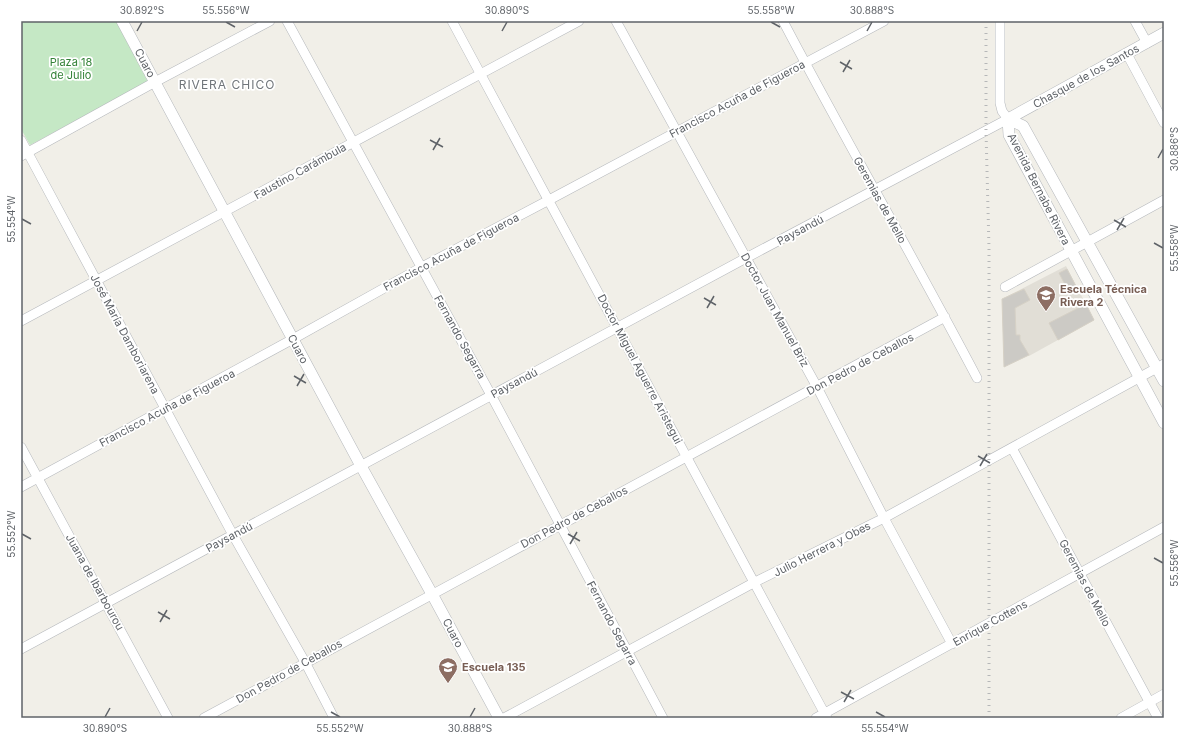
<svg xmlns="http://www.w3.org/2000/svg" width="1185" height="739" viewBox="0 0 1185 739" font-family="Inter,sans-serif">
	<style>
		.education { fill: #e1ded6 }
		.green { fill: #c5e8c5 }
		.building { fill: #cccac5; stroke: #d6d1c6 }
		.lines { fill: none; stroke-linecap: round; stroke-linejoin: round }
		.minor-casing { stroke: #b5b8bc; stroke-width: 10 }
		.tertiary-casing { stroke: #b5b8bc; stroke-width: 12 }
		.minor { stroke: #fff; stroke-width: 9 }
		.tertiary { stroke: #fff; stroke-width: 11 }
		.rail { stroke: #b6b7b8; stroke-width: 3; stroke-dasharray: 1 5; stroke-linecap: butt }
		.ticks { fill: none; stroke: #5f6368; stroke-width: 1.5 }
		.labels { text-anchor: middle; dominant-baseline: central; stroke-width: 3.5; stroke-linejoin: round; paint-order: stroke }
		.park-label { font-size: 11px; fill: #348238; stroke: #fff }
		.street-label { font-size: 11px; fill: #5f6368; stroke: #fff }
		.education-label { font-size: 11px; font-weight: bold; fill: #785e54; stroke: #fff; text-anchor: start }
		.neighbourhood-label { font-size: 12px; letter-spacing: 1px; fill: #70757a; stroke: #fff }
		.neatline { fill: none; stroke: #5f6368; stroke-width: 1.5 }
		.ticks-label { font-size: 10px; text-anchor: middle; fill: #5f6368 }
	</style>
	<rect width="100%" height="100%" fill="#f1efe8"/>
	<path class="education" d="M1066 266 1094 320 1029 356V355L1004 367 1002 299Z"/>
	<path class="green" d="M21 21H116L148 82 30 145 21 129Z"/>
	<path class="building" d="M1067 269 1078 290 1070 294 1059 273Z
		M1024 289 1030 300 1015 308 1016 335H1020V340L1029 355 1004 367 1002 299Z
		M1086 304 1094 320 1058 340 1049 323Z"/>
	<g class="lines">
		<defs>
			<path id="minor" d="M287 21 491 395 663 718
				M452 21 827 718
				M616 21 817 387 884 518 952 644
				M783 21C846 141 914 258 977 378
				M1135 21 1147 43
				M1127 54 1164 123
				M21 140 233 535 305 662 334 718
				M21 156 155 82 270 21
				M1005 287 1164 200
				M21 321 579 21
				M21 447 168 718
				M1012 448 1158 718
				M21 487 293 339 422 267 549 200 884 21
				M21 649 746 258 1008 119 1002 111 1000 103V21
				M204 718 945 317
				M504 718 755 582 884 518 1164 364
				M816 718 1164 527
				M1121 718 1164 694"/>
			<path id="tertiary" d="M122 21 361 466 432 594 499 718
				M1008 119 1009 135 1164 423
				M1008 119 1023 126 1164 381
				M1008 119 1164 33"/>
		</defs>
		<use href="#minor" class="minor-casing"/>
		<use href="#tertiary" class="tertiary-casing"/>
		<use href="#minor" class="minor"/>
		<use href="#tertiary" class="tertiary"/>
		<path class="rail" d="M986 21V131L989 248V718"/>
	</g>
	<path class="ticks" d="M226 22 235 27M771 22 780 27M137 31 142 22M502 31 507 22M867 31 872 22M840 62 852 69M843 72 850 60M430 140 443 147M433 150 440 138M1158 158 1163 149M22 219 31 224M1114 220 1126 227M1117 230 1124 218M1154 243 1163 248M704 298 716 305M707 308 714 296M294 376 306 383M297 386 304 374M978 456 990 463M980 466 987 454M22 534 31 539M568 534 580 541M570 544 577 532M1154 558 1163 563M158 612 170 619M160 622 167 610M841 692 854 699M844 702 851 690M331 712 340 717M876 712 885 717M105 717 110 708M470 717 475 708"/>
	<defs>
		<symbol id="school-pin" viewBox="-11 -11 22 30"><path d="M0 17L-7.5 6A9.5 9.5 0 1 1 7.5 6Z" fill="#8d6e63" stroke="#fff"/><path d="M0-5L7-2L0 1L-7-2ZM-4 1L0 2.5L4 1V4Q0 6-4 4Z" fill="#fff"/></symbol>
	</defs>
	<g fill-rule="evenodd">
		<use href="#school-pin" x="1035" y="284" width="22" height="30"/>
		<use href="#school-pin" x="437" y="656" width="22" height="30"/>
	</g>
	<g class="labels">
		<g class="park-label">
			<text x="71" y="62">Plaza 18<tspan x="71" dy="13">de Julio</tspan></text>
		</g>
		<g class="street-label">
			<text transform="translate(145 63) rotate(62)">Cuaro</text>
			<text transform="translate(1086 76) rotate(-29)">Chasque de los Santos</text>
			<text transform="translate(737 99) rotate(-28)">Francisco Acuña de Figueroa</text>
			<text transform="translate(300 171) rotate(-29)">Faustino Carámbula</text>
			<text transform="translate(1039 189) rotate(63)">Avenida Bernabe Rivera</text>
			<text transform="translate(880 200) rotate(61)">Geremias de Mello</text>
			<text transform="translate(800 230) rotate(-28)">Paysandú</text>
			<text transform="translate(451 252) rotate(-28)">Francisco Acuña de Figueroa</text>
			<text transform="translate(775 310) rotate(61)">Doctor Juan Manuel Briz</text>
			<text transform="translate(125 334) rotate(62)">José María Damboriarena</text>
			<text transform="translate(460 337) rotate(61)">Fernando Segarra</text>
			<text transform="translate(298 349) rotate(62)">Cuaro</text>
			<text transform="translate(860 364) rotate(-28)">Don Pedro de Ceballos</text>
			<text transform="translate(640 369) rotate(62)">Doctor Miguel Aguerre Aristegui</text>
			<text transform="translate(514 383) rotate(-28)">Paysandú</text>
			<text transform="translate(167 408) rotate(-28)">Francisco Acuña de Figueroa</text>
			<text transform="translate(574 517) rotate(-28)">Don Pedro de Ceballos</text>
			<text transform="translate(229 537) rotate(-28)">Paysandú</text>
			<text transform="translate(822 549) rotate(-27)">Julio Herrera y Obes</text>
			<text transform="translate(95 582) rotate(61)">Juana de Ibarbourou</text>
			<text transform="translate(1085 583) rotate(62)">Geremias de Mello</text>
			<text transform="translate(612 623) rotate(62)">Fernando Segarra</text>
			<text transform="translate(990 623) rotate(-29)">Enrique Cottens</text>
			<text transform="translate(453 633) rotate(62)">Cuaro</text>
			<text transform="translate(289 671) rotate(-29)">Don Pedro de Ceballos</text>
		</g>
		<g class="education-label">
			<text x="1060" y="289">Escuela Técnica<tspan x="1060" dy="13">Rivera 2</tspan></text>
			<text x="462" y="667">Escuela 135</text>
		</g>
		<g class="neighbourhood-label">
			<text x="227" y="84">RIVERA CHICO</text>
		</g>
	</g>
	<rect width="1185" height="739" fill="none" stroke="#ffffff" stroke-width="44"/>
	<rect x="22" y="22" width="1141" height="695" class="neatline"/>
	<g class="ticks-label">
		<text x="142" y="14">30.892°S</text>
		<text x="226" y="14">55.556°W</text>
		<text x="507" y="14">30.890°S</text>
		<text x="771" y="14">55.558°W</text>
		<text x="872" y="14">30.888°S</text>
		<text transform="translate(1174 149) rotate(-90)" y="4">30.886°S</text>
		<text transform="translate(11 219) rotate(-90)" y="4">55.554°W</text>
		<text transform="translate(1174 248) rotate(-90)" y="4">55.558°W</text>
		<text transform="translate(11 534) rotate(-90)" y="4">55.552°W</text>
		<text transform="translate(1174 563) rotate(-90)" y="4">55.556°W</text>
		<text x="105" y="732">30.890°S</text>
		<text x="340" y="732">55.552°W</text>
		<text x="470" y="732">30.888°S</text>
		<text x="885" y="732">55.554°W</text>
	</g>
</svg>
